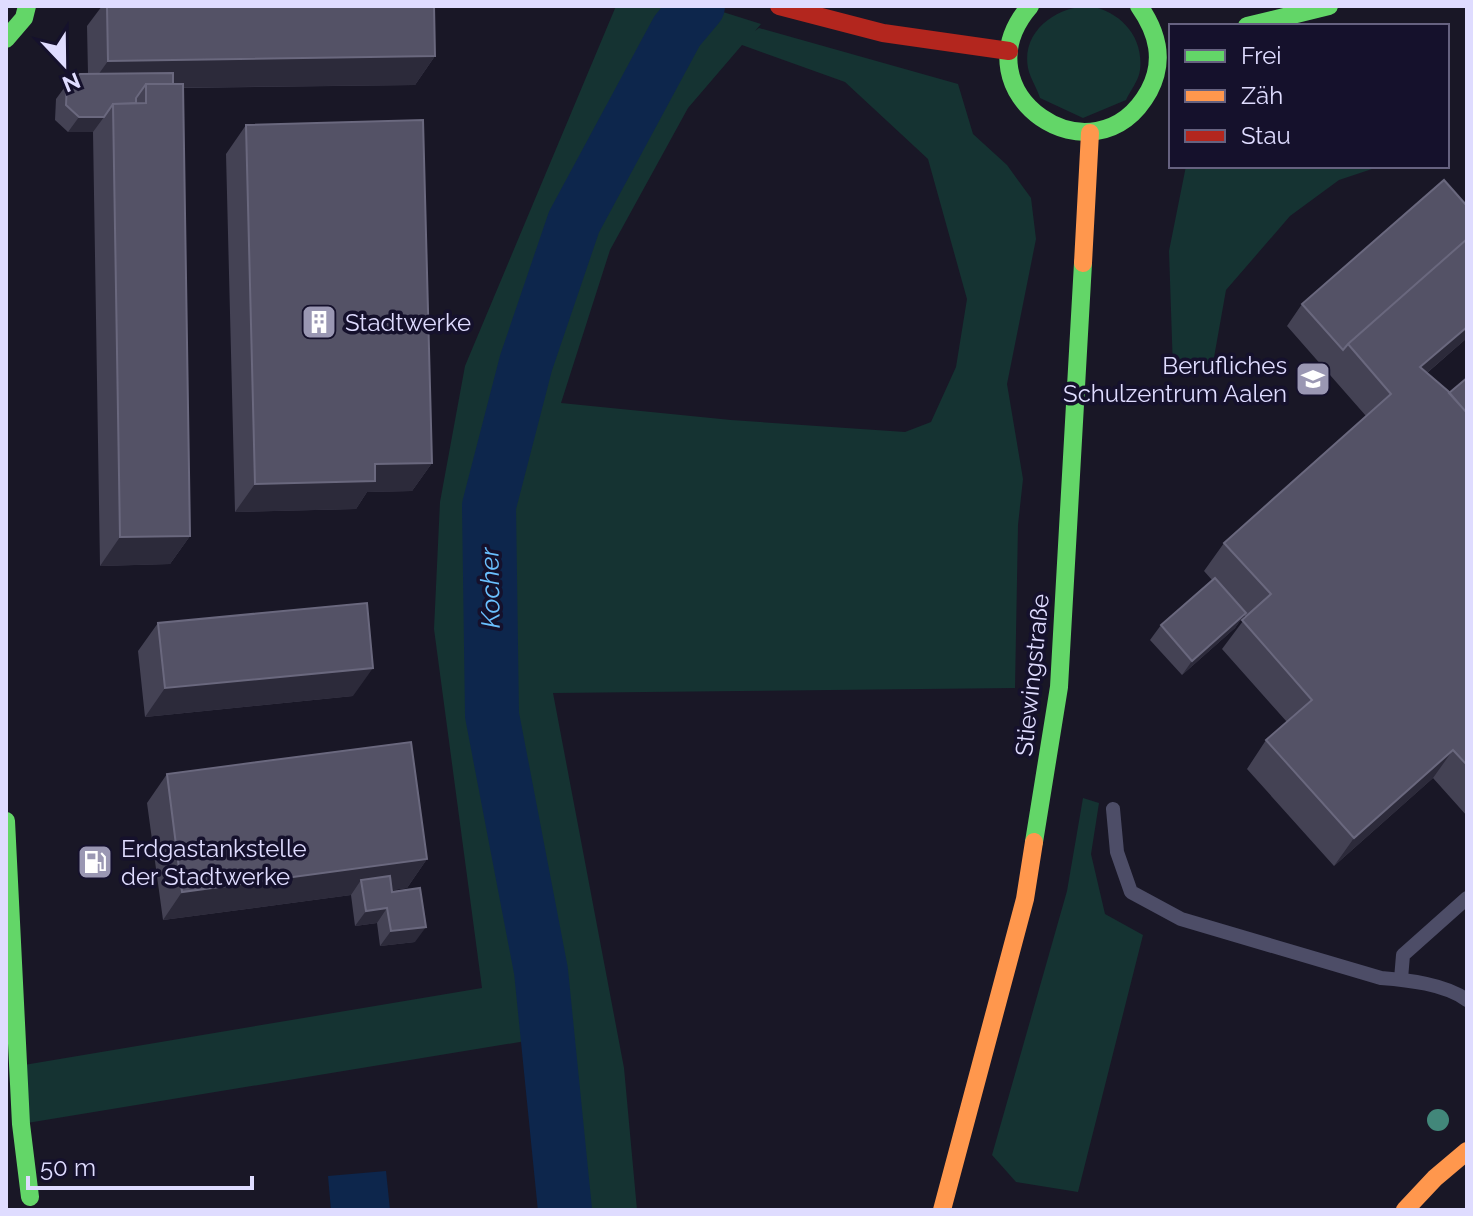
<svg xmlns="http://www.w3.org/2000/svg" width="1473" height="1216" viewBox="0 0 1473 1216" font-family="Raleway,sans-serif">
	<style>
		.green { fill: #153332; fill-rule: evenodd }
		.water { fill: #0d264c }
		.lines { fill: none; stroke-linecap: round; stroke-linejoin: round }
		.river { stroke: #0d264c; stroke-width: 54 }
		.lane { stroke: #4d4d67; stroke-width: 14 }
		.fast { stroke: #63d668; stroke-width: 18 }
		.slow { stroke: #ff974d; stroke-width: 18 }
		.jam { stroke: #b3261e; stroke-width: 18 }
		.tree { fill: #42877a }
		.wall { fill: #444254 }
		.shaded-wall { fill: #2c2a3a }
		.building { fill: #545266; stroke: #6a687e; stroke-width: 2 }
		.labels { text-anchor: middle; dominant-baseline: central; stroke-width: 7; stroke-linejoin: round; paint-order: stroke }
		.poi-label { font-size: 24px; fill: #dfdcff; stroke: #15112c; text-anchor: start }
		.street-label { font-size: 24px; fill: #dfdcff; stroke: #15112c }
		.water-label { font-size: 26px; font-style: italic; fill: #6ac0ff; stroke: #15112c }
	</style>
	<rect width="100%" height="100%" fill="#191726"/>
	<path class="green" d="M616 6H704L761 24 755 31 759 28 958 84 973 134 1007 165 1031 198 1036 239 1007 384 1023 479 1018 525 1015 688 553 693 624 1068 637 1210H550L532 1040 21 1124 24 1065 482 988 434 629 440 502 465 366ZM742 45 845 82 928 159 967 299 956 367 931 422 905 432 731 420 561 403 610 250 688 108Z
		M1090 6C1121 12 1144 37 1140 70 1139 80 1130 91 1126 100L1083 118 1040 98C1037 88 1030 78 1028 68 1021 31 1057 6 1090 6Z
		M1186 166H1381L1339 180 1290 216 1226 290 1213 363 1173 369 1169 251Z
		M1083 798 1099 803 1091 854 1105 914 1143 935 1078 1192 1016 1182 992 1155 1067 891Z"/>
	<path class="water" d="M386 1171 390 1210H331L328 1176Z"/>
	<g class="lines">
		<path class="river" d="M565 1210 541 971 492 715 489 506 526 363 574 222 677 31 698 6"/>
		<path class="lane" d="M1113 809 1117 852 1131 892 1181 919 1381 978C1408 980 1445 984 1467 1000
			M1401 979 1403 955 1467 898"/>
		<path class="fast" d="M1030 6C955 93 1095 188 1149 91 1165 61 1158 33 1139 6
			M1247 26 1329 6
			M6 39 24 18 27 6
			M6 821 21 1124 30 1197
			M1034 842 1059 687 1083 263"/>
		<path class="slow" d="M1083 263 1090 133
			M942 1210 1025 899 1034 842
			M1405 1210 1435 1178 1467 1151"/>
		<path class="jam" d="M779 6 883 33 1009 51"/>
	</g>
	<circle class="tree" cx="1438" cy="1120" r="11"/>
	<path class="wall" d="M102 6H434L435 56 415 85 183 88 190 536 170 564 100 566 93 132H68L55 120 56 99 67 84 88 74 87 26Z
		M246 125 432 463 412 491 367 492 356 509 235 512 226 154Z
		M1467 206V338L1427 373 1449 393 1467 378V816L1433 778 1334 866 1247 769 1266 740 1287 722 1222 649 1246 617 1244 615 1235 628 1182 675 1150 640 1161 625 1212 580 1204 571 1224 543 1366 416 1287 326 1302 304Z
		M158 623 353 696 145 717 138 651Z
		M167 774 427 859 407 888 392 890 415 942 380 946 377 923 355 926 351 895 163 920 147 803Z"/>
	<path class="shaded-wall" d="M435 56 415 85 146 88V84L88 89 108 61Z
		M79 117H104L93 132H68Z
		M1467 327V338L1400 396 1420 367Z
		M432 463 412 491 367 492 356 509 235 512 255 484 375 464Z
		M190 536 170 564 100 566 120 537Z
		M1246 613 1235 628 1182 675 1192 661Z
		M373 668 353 696 145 717 165 688Z
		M1453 750 1433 778 1334 866 1354 838Z
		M427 859 407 888 363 894 361 880 351 895 163 920 182 892Z
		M387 908 377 923 355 926 366 911Z
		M426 927 415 942 380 946 391 931Z"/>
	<path class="building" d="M107 6H434L435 56 108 61Z
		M173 73V84H146L136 98V103L113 104 104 117H79L66 105 67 84 80 74Z
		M146 84H183L190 536 120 537 113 104 146 103Z
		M423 120 432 463 375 464V481L255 484 246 125Z
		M1444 180 1467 206V239L1348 344 1343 350 1302 304Z
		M1467 239V327L1420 367 1448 391 1467 413V765L1453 750 1354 838 1266 740 1312 700 1242 620 1271 594 1224 543 1391 394 1348 344Z
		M1467 378V413L1449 393Z
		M1215 578 1246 613 1192 661 1161 625Z
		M367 603 373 668 165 688 158 623Z
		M411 742 427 859 182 892 167 774Z
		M390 876 392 892 420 888 426 927 391 931 387 908 366 911 361 880Z"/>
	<defs>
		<symbol id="building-square" viewBox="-11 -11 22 22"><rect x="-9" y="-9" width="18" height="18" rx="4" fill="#9a97b3" stroke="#15112c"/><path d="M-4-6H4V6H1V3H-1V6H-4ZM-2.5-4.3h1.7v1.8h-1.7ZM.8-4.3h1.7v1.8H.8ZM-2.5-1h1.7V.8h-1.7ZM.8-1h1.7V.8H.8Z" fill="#fff"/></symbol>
		<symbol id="school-square" viewBox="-11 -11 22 22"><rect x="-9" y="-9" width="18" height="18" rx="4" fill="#9a97b3" stroke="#15112c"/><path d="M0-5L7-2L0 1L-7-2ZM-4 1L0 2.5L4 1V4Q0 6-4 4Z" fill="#fff"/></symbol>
		<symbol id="fuel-square" viewBox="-11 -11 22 22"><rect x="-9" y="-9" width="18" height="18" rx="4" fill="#9a97b3" stroke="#15112c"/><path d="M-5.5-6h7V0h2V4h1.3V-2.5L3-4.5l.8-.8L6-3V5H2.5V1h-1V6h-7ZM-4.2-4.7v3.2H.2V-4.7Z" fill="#fff"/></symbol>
	</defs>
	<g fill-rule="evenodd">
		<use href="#building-square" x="299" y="302" width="40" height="40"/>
		<use href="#school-square" x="1293" y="359" width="40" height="40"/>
		<use href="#fuel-square" x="75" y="842" width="40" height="40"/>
	</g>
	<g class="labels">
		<g class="poi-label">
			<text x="345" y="322">Stadtwerke</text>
			<text x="1287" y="365" text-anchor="end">Berufliches<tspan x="1287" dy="28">Schulzentrum Aalen</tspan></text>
			<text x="121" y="848">Erdgastankstelle<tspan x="121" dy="28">der Stadtwerke</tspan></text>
		</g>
		<g class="street-label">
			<text transform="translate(1032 675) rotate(-84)">Stiewingstraße</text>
		</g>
		<g class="water-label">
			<text transform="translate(490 588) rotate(-91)">Kocher</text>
		</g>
	</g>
	<rect width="1473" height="1216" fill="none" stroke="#dfdcff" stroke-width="16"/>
	<rect x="1169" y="24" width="280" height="144" fill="#15112c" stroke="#666280" stroke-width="2"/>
	<rect x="1185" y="50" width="40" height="12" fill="#63d668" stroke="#666280" stroke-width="2"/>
	<text x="1241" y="64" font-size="24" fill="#dfdcff">Frei</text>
	<rect x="1185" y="90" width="40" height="12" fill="#ff974d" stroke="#666280" stroke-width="2"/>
	<text x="1241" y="104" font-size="24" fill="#dfdcff">Zäh</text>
	<rect x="1185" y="130" width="40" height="12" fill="#b3261e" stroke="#666280" stroke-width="2"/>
	<text x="1241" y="144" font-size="24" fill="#dfdcff">Stau</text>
	<g transform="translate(64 64) rotate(158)" stroke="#15112c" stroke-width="6" paint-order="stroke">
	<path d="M0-6L14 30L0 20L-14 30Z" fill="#dfdcff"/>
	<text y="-12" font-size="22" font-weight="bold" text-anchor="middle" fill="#dfdcff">N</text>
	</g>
	<path d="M28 1176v12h224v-12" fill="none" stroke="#dfdcff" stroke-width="4"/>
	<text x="40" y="1176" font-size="24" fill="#dfdcff" stroke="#15112c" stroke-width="6" paint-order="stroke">50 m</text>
</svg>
